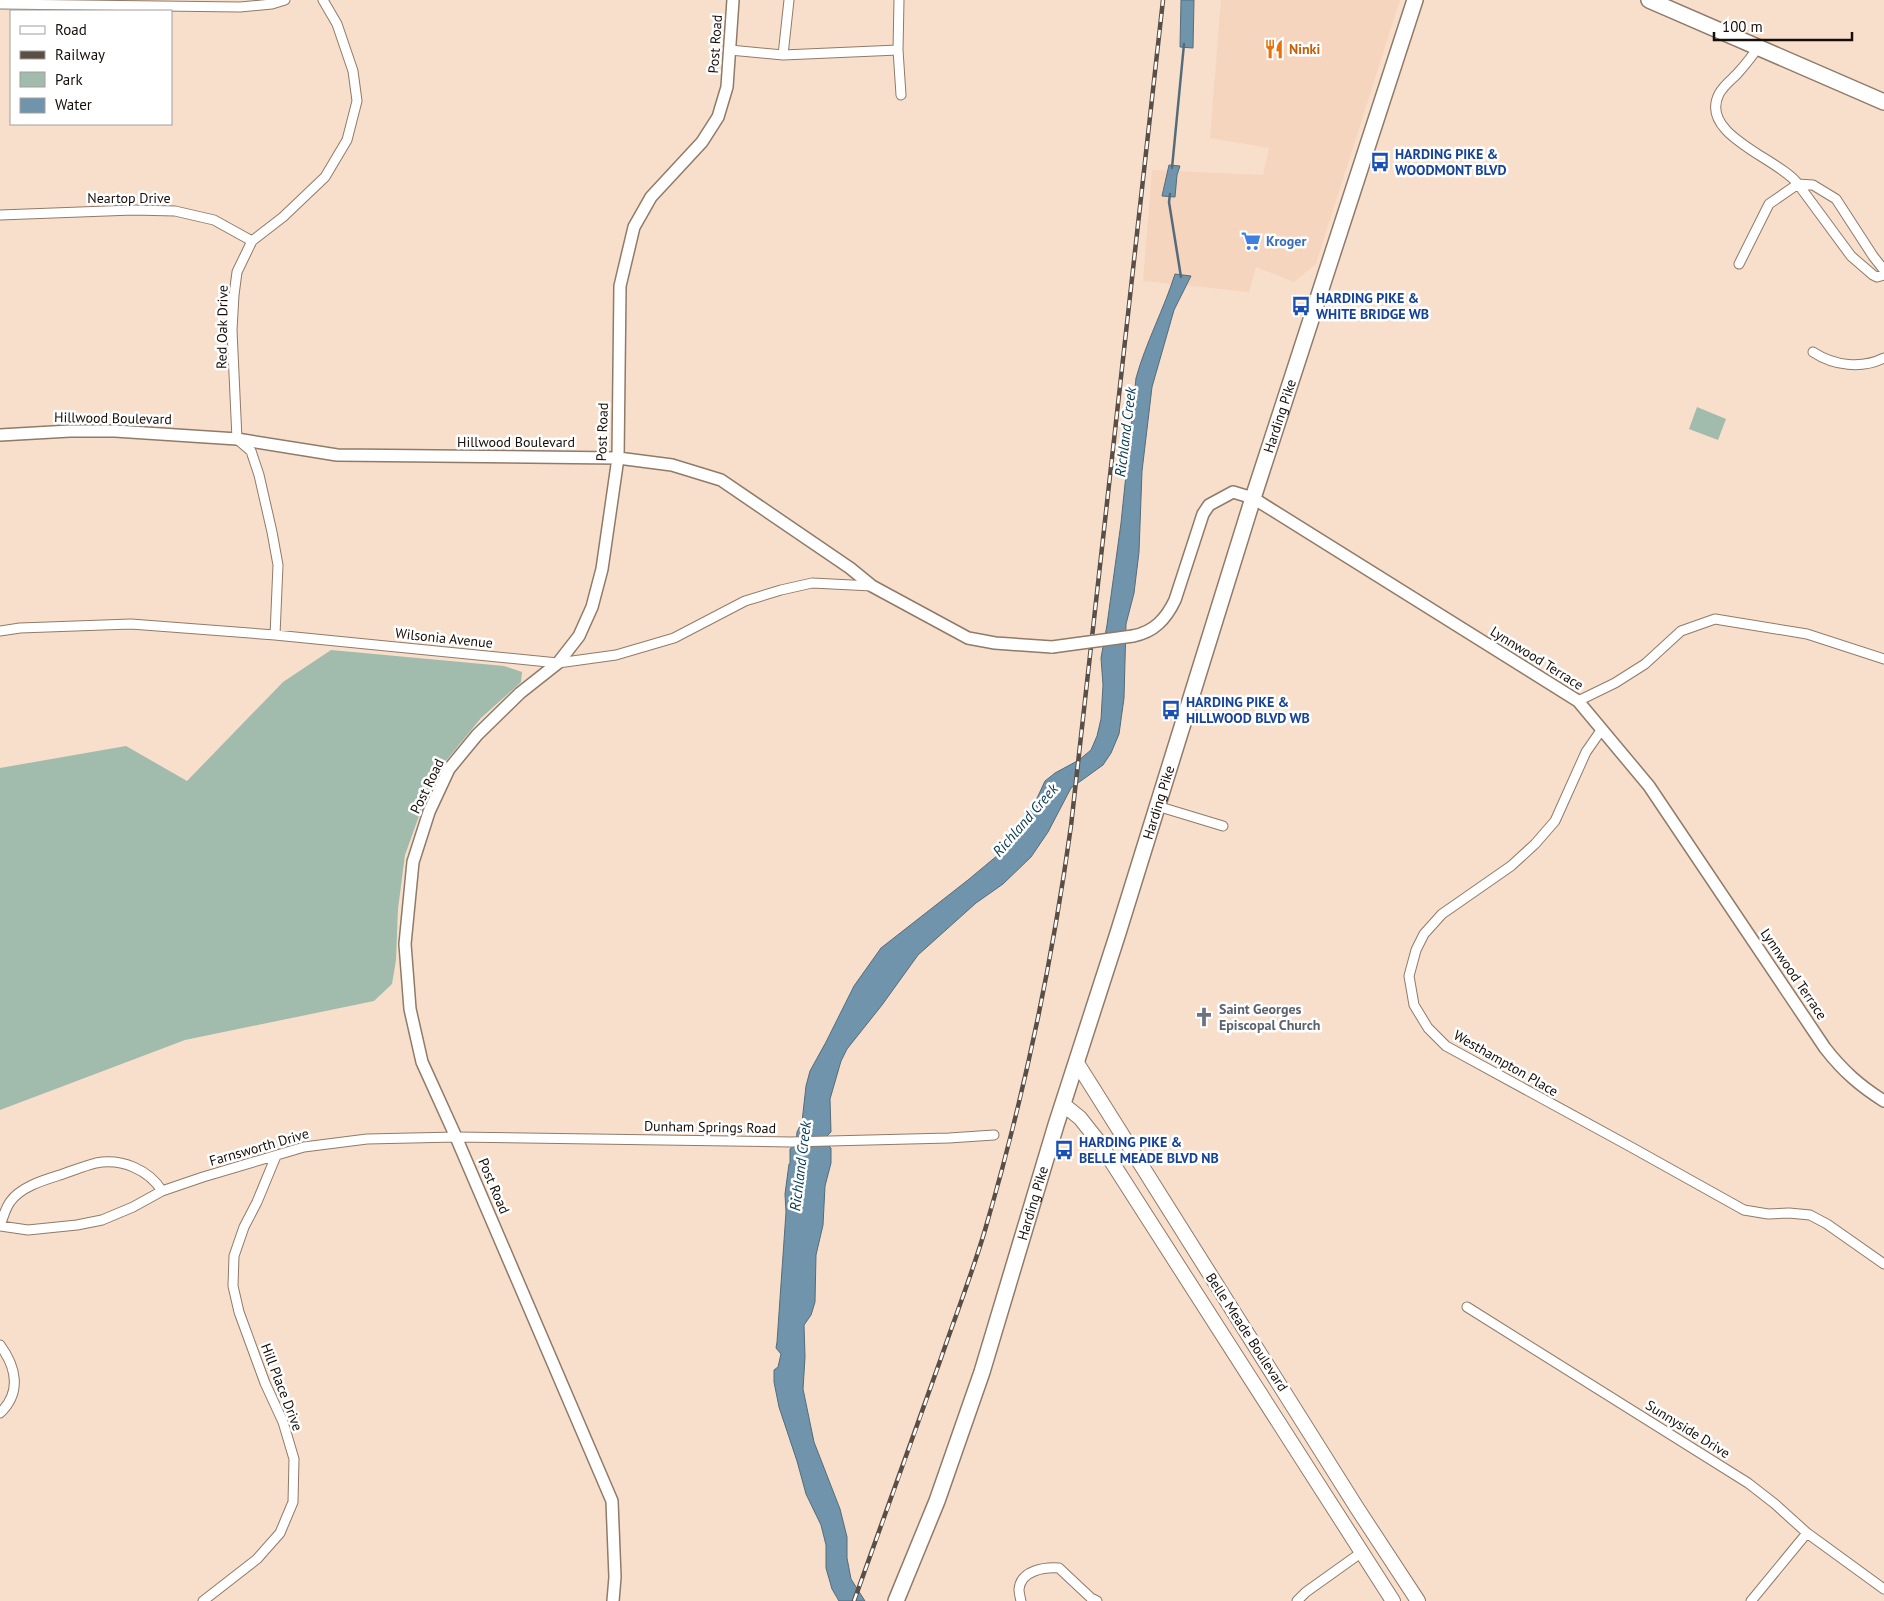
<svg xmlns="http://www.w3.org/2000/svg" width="1884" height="1601" viewBox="0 0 1884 1601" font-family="'PT Sans',sans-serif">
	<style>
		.built { fill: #f5d5bd }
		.green { fill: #a1bbac }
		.water { fill: #6f94ab; stroke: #546c7a }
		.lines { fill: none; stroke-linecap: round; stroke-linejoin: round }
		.stream { stroke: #546c7a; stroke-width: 2.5 }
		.minor-casing { stroke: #907a68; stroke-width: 11 }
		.tertiary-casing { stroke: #907a68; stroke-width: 14 }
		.secondary-casing { stroke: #907a68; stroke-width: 16 }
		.primary-casing { stroke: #907a68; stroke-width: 18 }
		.minor { stroke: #fff; stroke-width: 9 }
		.tertiary { stroke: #fff; stroke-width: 11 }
		.secondary { stroke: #fff; stroke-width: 14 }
		.primary { stroke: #fff; stroke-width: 15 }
		.rail-casing { stroke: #5b4e44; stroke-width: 4.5 }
		.rail { stroke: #fff; stroke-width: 2.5; stroke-dasharray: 8; stroke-linecap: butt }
		.tertiary-bridge-casing { stroke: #907a68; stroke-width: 14; stroke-linecap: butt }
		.tertiary-bridge { stroke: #fff; stroke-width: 11 }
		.labels { text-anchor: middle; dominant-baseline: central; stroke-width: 5; stroke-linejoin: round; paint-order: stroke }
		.street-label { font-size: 14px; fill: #160e08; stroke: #fff }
		.food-label { font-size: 14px; font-weight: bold; fill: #c56008; stroke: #fff; text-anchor: start }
		.transit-label { font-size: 14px; font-weight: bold; fill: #164399; stroke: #fff; text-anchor: start }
		.shop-label { font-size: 14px; font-weight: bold; fill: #366cbe; stroke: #fff; text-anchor: start }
		.worship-label { font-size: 14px; font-weight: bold; fill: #5b616d; stroke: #fff; text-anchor: start }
		.water-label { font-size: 15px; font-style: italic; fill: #063a53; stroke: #fff }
	</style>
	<rect width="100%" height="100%" fill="#f8dfcc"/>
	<path class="built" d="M1221 0H1400L1316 264 1294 282 1256 267 1249 292 1143 281 1152 170 1263 175 1269 148 1210 138Z"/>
	<path class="green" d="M1697 407 1726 419 1718 440 1689 429Z
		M331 650 504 666 522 672 521 682 481 718 445 762 424 802 405 855 398 909 396 960 392 984 374 1001 185 1040 0 1110V768L126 746 187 781 283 682Z"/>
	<path class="water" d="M1181 0H1194L1193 48 1180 47Z
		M1169 165 1180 166 1177 175 1175 197 1162 196Z
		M1175 274 1191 276 1174 310 1152 387 1142 471 1139 552 1134 593 1126 624 1124 698 1119 734 1111 753 1103 765 1071 788 1048 832 1031 857 1003 884 976 903 918 955 882 1005 847 1049 841 1061 830 1099 831 1132 826 1137V1143L831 1148V1163L825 1186 823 1225 816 1255 815 1302 811 1315 804 1325 805 1357 803 1389 814 1442 840 1509 847 1537V1558L851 1579 865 1601H839L832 1589 826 1568V1545L821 1525 806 1494 797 1461 779 1407 774 1382V1370L778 1367 781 1354 776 1348 777 1342 786 1212 785 1194 789 1164H790V1149L796 1144 797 1132 802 1122 806 1086 810 1071 826 1042 854 986 881 948 968 880 998 855 1032 809 1045 781 1055 773 1079 760 1091 750 1097 736 1101 719 1103 685 1101 658 1107 625 1121 523 1136 378C1146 342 1164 309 1175 274Z"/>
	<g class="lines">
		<path class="stream" d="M1172 168 1184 44
			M1170 194 1169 202 1181 277"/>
		<defs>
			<path id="minor" d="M789 0 783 55 898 50
				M899 0 898 50 901 95
				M0 4 240 7 272 4 285 0
				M730 50 783 55
				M1798 184 1851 256 1873 275 1877 277 1884 275
				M1798 184 1813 185 1836 199 1873 256 1884 270
				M0 215 133 210 175 211 214 220 252 241
				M1739 264 1769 204 1798 184C1780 159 1698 135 1719 94 1723 86 1731 80 1737 74 1745 65 1752 57 1758 47
				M1813 352C1834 366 1862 369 1884 358
				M0 631 20 628 131 624 275 635 558 663 616 655 674 638 745 601 781 590 812 583 872 586
				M275 635 278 565 272 532 259 475 251 451 237 439 232 330 234 295 237 272 252 241 283 217 325 177 347 140 357 101 353 71 337 24 323 0
				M1578 701 1615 683 1645 664 1681 631 1715 619 1807 634 1884 659
				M1602 729 1586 752 1555 821 1535 844 1511 866 1442 914 1424 934 1416 950 1409 976 1414 1005 1428 1028 1446 1046 1631 1147 1744 1210 1768 1214 1789 1213 1810 1215 1827 1224 1884 1264
				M1157 806 1223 826
				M0 1226 28 1230 77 1225 102 1220 133 1207 162 1191 203 1177 304 1147 367 1139 456 1137 790 1142 949 1138 994 1135
				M0 1226C3 1218 5 1209 10 1202 20 1187 44 1180 60 1175 72 1171 84 1166 96 1163 122 1158 149 1170 162 1191
				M1467 1307 1748 1483 1775 1504 1807 1533 1884 1589
				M0 1345C16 1367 22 1392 0 1413
				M203 1601 257 1559 280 1533 293 1502 294 1459 283 1422 265 1383 239 1312 233 1286 234 1256 244 1227 257 1202 276 1156
				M1021 1601C1020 1597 1019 1592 1019 1589 1021 1570 1045 1567 1059 1568L1091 1598 1097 1601
				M1297 1601 1306 1592 1362 1552
				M1751 1601 1807 1533"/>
			<path id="tertiary" d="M0 435 70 431H115L237 439 337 455 618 458 672 465 721 480 850 568 872 586 968 638 995 643 1052 647
				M1133 636C1154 632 1166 619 1175 600L1203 514 1209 505 1233 492 1253 498 1578 701 1649 786 1825 1048C1843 1071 1860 1086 1884 1101
				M613 1601 615 1577 612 1501 456 1137 422 1062 410 1009 405 944 413 862 429 812 449 769 477 735 520 693 558 663 579 636 592 607 602 569 618 458 620 286 634 227 651 197 702 142 718 117 727 87 733 0"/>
			<path id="secondary" d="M1077 1063 1357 1508 1418 1601
				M1064 1105 1080 1118 1099 1142 1393 1601"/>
			<g id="primary">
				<path d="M1649 0 1884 102"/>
				<path id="s1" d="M896 1601 937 1501 982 1372 1056 1125 1118 933 1253 498 1415 0"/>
			</g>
		</defs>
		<use href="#minor" class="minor-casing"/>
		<use href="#tertiary" class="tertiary-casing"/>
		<use href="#secondary" class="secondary-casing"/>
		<use href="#primary" class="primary-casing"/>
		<use href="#minor" class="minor"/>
		<use href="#tertiary" class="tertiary"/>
		<use href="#secondary" class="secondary"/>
		<use href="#primary" class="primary"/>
		<defs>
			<path id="rail" d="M854 1601C883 1521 912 1441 940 1361 955 1317 972 1274 985 1230 1024 1097 1052 963 1071 826L1163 0"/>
		</defs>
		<use href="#rail" class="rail-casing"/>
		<use href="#rail" class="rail"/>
		<defs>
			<path id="tertiary-bridge" d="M1052 647 1133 636"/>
		</defs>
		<use href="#tertiary-bridge" class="tertiary-bridge-casing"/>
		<use href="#tertiary-bridge" class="tertiary-bridge"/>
	</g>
	<defs>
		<symbol id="restaurant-bare" viewBox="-9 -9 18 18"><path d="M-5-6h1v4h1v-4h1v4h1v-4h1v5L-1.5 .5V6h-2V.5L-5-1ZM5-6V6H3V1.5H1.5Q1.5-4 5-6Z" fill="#e8710a" stroke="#fff" stroke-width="2.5" paint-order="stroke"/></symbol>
		<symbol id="bus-bare" viewBox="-9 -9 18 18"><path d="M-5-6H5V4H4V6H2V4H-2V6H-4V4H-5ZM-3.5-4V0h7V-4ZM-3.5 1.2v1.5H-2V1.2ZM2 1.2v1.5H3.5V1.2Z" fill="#1a4fb4" stroke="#fff" stroke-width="2.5" paint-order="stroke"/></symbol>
		<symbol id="supermarket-bare" viewBox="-9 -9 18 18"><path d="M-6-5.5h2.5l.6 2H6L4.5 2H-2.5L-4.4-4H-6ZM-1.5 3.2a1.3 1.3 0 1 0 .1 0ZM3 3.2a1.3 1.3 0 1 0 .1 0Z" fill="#3f7fe0" stroke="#fff" stroke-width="2.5" paint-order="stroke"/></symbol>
		<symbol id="church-bare" viewBox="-9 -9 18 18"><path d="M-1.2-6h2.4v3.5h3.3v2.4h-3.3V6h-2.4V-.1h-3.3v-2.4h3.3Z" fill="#6b7280" stroke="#fff" stroke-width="2.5" paint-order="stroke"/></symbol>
	</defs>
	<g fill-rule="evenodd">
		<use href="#restaurant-bare" x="1260" y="35" width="28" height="28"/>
		<use href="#bus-bare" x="1366" y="148" width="28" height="28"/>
		<use href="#supermarket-bare" x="1237" y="227" width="28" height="28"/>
		<use href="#bus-bare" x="1287" y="292" width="28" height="28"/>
		<use href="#bus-bare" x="1157" y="696" width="28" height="28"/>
		<use href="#church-bare" x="1190" y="1003" width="28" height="28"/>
		<use href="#bus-bare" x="1050" y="1136" width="28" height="28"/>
	</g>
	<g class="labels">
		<g class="street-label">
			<text transform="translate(715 44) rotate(-86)">Post Road</text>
			<text x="129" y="198">Neartop Drive</text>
			<text transform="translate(222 327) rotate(-89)">Red Oak Drive</text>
			<text stroke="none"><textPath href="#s1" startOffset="1246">Harding Pike</textPath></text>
			<text transform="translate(113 418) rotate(1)">Hillwood Boulevard</text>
			<text transform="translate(602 432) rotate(-88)">Post Road</text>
			<text x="516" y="442">Hillwood Boulevard</text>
			<text transform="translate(444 638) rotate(6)">Wilsonia Avenue</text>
			<text transform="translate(1537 658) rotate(32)">Lynnwood Terrace</text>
			<text transform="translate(427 786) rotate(-64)">Post Road</text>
			<text stroke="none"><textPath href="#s1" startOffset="841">Harding Pike</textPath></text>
			<text transform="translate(1794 974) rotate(56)">Lynnwood Terrace</text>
			<text transform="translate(1506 1063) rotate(30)">Westhampton Place</text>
			<text transform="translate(710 1127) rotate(1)">Dunham Springs Road</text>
			<text transform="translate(259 1147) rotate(-16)">Farnsworth Drive</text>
			<text transform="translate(494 1186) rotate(67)">Post Road</text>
			<text stroke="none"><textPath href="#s1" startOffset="421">Harding Pike</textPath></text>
			<text transform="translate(1247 1332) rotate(57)">Belle Meade Boulevard</text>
			<text transform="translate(282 1387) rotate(69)">Hill Place Drive</text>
			<text transform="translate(1688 1429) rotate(32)">Sunnyside Drive</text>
		</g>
		<g class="food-label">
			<text x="1289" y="49">Ninki</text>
		</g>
		<g class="transit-label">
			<text x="1395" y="154">HARDING PIKE &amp;<tspan x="1395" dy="16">WOODMONT BLVD</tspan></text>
			<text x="1316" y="298">HARDING PIKE &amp;<tspan x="1316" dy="16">WHITE BRIDGE WB</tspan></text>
			<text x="1186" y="702">HARDING PIKE &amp;<tspan x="1186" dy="16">HILLWOOD BLVD WB</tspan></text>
			<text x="1079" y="1142">HARDING PIKE &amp;<tspan x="1079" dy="16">BELLE MEADE BLVD NB</tspan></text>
		</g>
		<g class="shop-label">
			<text x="1266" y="241">Kroger</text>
		</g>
		<g class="worship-label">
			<text x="1219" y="1009">Saint Georges<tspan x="1219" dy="16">Episcopal Church</tspan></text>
		</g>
		<g class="water-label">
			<text transform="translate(1125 432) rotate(-83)">Richland Creek</text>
			<text transform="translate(1025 820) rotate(-49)">Richland Creek</text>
			<text transform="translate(800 1166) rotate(-83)">Richland Creek</text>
		</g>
	</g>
	<rect x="10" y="10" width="162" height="115" fill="#ffffff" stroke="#a29f9c"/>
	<rect x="20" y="26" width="25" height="8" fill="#ffffff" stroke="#a29f9c"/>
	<text x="55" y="35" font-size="15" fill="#160e08">Road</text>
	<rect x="20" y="51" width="25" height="8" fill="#5b4e44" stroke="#a29f9c"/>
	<text x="55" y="60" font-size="15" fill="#160e08">Railway</text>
	<rect x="20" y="72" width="25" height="15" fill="#a1bbac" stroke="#a29f9c"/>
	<text x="55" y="85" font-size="15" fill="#160e08">Park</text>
	<rect x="20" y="98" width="25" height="15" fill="#6f94ab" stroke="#a29f9c"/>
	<text x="55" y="110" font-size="15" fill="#160e08">Water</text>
	<path d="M1714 32v8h138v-8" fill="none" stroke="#160e08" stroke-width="2.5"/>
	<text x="1722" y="32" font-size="15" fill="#160e08" stroke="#ffffff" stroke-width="4" paint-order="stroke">100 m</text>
</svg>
